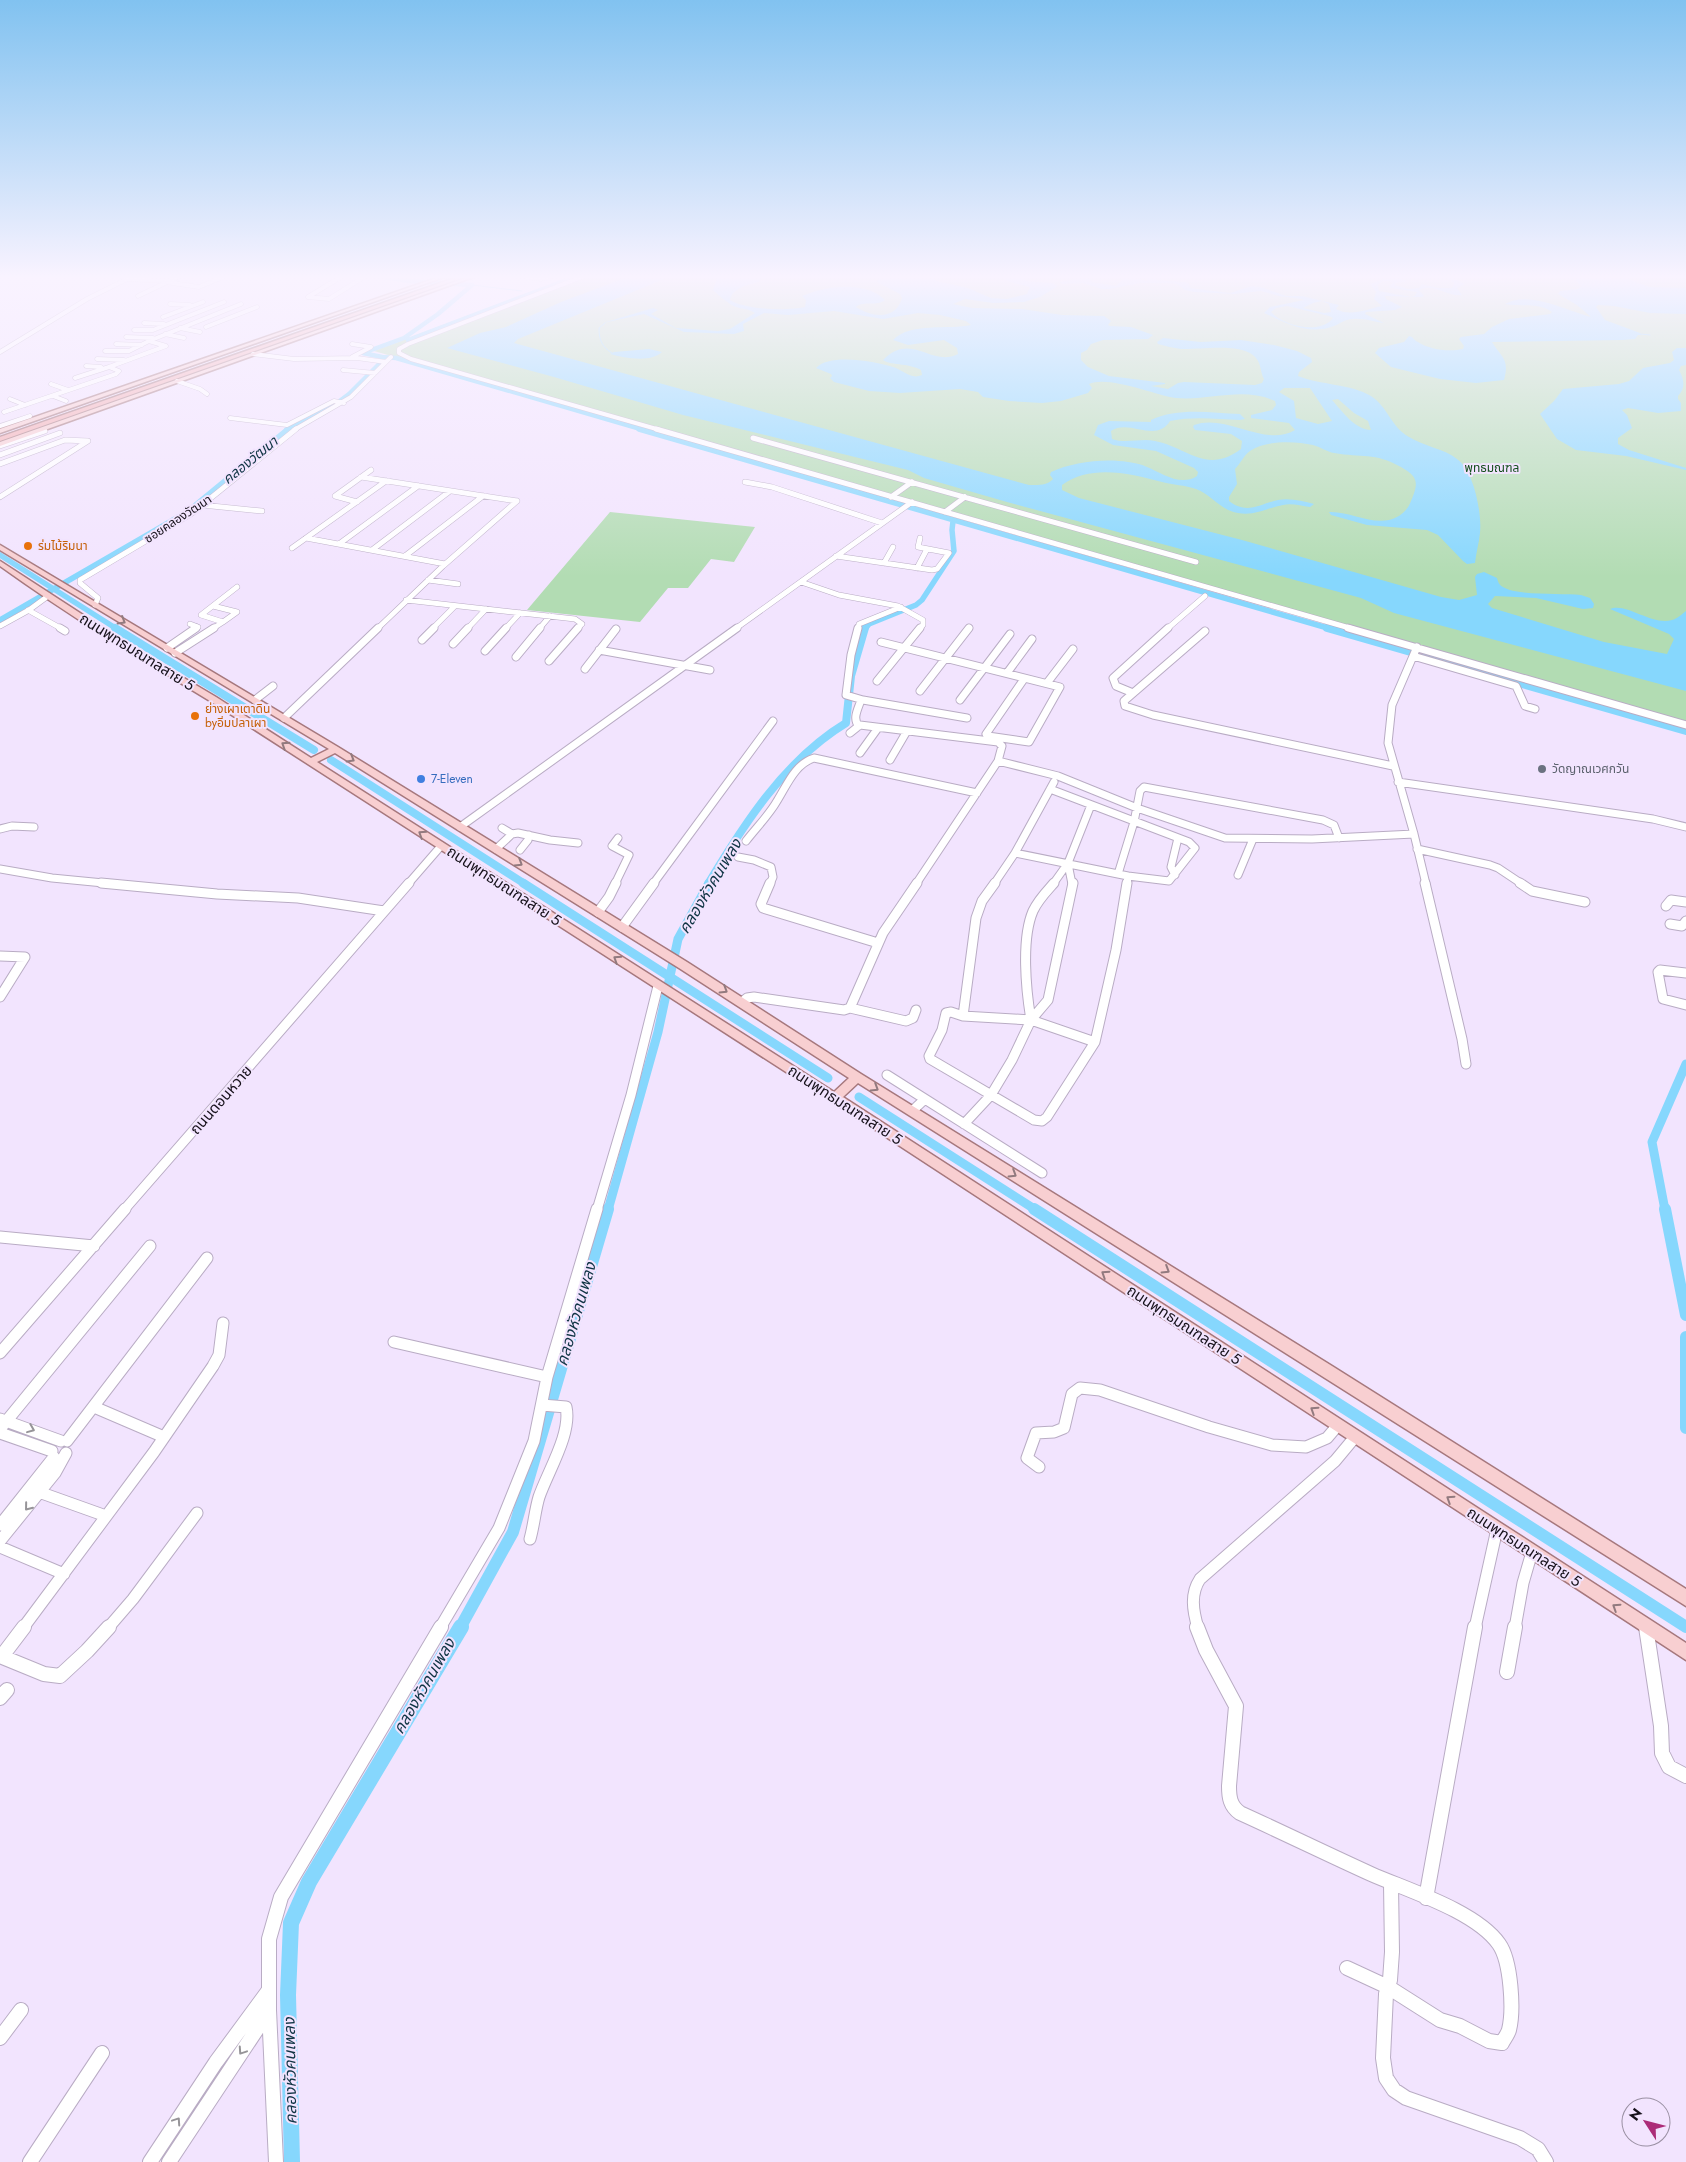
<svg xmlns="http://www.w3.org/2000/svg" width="1686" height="2162" viewBox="0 0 1686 2162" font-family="Jost,'Noto Sans Thai',sans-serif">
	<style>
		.green { fill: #b2dcb3 }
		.water { fill: #86d7fd; fill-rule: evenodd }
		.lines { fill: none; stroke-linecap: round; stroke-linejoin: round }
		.stream { stroke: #86d7fd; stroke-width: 1 }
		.canal-far5 { stroke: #86d7fd; stroke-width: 4.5 }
		.canal-far4 { stroke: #86d7fd; stroke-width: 5.5 }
		.canal-far3 { stroke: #86d7fd; stroke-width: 8 }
		.canal-far2 { stroke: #86d7fd; stroke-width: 9 }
		.canal-far1 { stroke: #86d7fd; stroke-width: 12 }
		.canal { stroke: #86d7fd; stroke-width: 16 }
		.minor-far5-casing { stroke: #b9acc4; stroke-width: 5 }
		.minor-far4-casing { stroke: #b9acc4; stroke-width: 6 }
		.minor-far3-casing { stroke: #b9acc4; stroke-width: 9 }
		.minor-far2-casing { stroke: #b9acc4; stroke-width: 11 }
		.minor-far1-casing { stroke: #b9acc4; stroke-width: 13 }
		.minor-casing { stroke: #b9acc4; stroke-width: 16 }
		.major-casing { stroke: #a6787d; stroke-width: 3 }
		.highway-casing { stroke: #a6787d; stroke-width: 3 }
		.minor-far5 { stroke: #fff; stroke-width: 4 }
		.minor-far4 { stroke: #fff; stroke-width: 5 }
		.minor-far3 { stroke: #fff; stroke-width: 7 }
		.minor-far2 { stroke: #fff; stroke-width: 9 }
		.minor-far1 { stroke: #fff; stroke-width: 11 }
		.minor { stroke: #fff; stroke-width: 14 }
		.major { fill: #f8cfd1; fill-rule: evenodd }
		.highway { fill: #f3afb2; fill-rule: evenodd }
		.oneway { stroke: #927a7f }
		.oneway2 { stroke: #969498 }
		.food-dot { fill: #e8710a; stroke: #f2e4fe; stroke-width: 2 }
		.worship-dot { fill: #6b7280; stroke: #f2e4fe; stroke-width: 2 }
		.shop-dot { fill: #3f7fe0; stroke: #f2e4fe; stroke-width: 2 }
		.labels { text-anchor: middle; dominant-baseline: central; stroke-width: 4; stroke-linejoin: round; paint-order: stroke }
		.far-park-label { font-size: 12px; fill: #104c19; stroke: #f2e4fe }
		.far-street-label { font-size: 12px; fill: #16111a; stroke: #f2e4fe }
		.far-food-label { font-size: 12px; fill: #c56008; stroke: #f2e4fe; text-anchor: start }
		.far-worship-label { font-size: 12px; fill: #5b616d; stroke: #f2e4fe; text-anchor: start }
		.far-shop-label { font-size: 12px; fill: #366cbe; stroke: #f2e4fe; text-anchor: start }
		.far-water-label { font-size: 14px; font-style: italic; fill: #0f3444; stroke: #f2e4fe }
		.street-label { font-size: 15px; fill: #16111a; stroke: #f2e4fe }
		.water-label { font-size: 16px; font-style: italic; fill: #0f3444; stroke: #f2e4fe }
	</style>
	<rect width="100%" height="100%" fill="#f2e4fe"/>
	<path class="green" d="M575 275H1686V725L374 351Z
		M610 512 755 527 734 562 711 559 688 588H668L640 622 527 610Z"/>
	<path class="water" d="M633 275H674L518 339 514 343 1029 485C1038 485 1047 486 1053 479L1050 475 1051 472C1072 462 1105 458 1128 462 1134 463 1141 464 1147 467 1162 473 1180 487 1197 476L1198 472 1194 468 1156 451 1113 445 1094 435 1098 425 1109 421 1151 422V420C1178 407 1211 413 1240 414L1245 419 1240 420C1217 419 1193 416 1170 421 1156 444 1129 418 1111 431L1112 439C1126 444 1141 438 1155 441 1187 447 1206 475 1241 449L1242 441 1231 434 1195 430 1193 427 1194 425C1226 413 1265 448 1295 430L1289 423 1251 418V415L1272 410 1276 405 1275 401C1243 386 1210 401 1176 398 1155 395 1108 375 1089 384L1092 388 1088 393 1061 401 1042 403 1009 401 983 397 978 392 960 389 900 393 869 391 834 382 830 378 832 376 831 374 816 368C829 353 875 361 893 367 903 370 911 380 922 375L921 370C909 363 888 365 883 360 912 331 931 368 958 354L957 348 944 340 908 345 893 340C910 322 949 330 971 325L966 321 940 315 918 313 883 319 834 311 788 315 764 313 743 324 744 331 734 334 684 332 644 314 603 323 653 308 658 310 651 314 676 328 718 331 730 329 755 313C749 309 743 309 736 307 730 305 718 295 713 290L717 278 711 275H757L760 278 759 282C748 285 733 287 730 300 746 310 787 311 805 307L806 300 802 296C825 286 865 280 885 300 876 307 864 300 856 307 873 318 896 320 902 298L900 294 877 282 882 275H929L937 281 968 288 991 298 1007 299 1027 294 1030 287 1010 282 998 275H1017L1027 281 1053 283 1058 286 1040 297 1024 302 993 303 965 299 953 304 972 308 1022 309 1062 315 1104 316 1111 321 1108 325 1110 326 1131 327 1153 335 1148 339 1103 340 1091 344 1087 350 1081 353V360L1088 367 1109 376 1165 383V384L1151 386 1168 389 1178 383 1184 382 1255 385 1262 383 1264 379C1261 374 1261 366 1258 361 1248 341 1200 350 1181 349 1173 348 1166 346 1158 344L1157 342 1163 338 1201 342 1241 340 1274 345 1297 351 1311 358 1312 362 1299 372 1298 376C1320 385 1351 384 1371 396 1388 407 1391 427 1409 437 1423 446 1445 449 1457 459 1474 471 1482 513 1480 533 1479 543 1476 553 1475 563L1467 564 1463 561 1438 535 1427 530 1367 525 1331 515 1329 512C1349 511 1369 524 1389 520 1399 518 1408 510 1411 501 1419 482 1418 477 1401 467 1374 452 1362 458 1334 453 1327 452 1321 447 1313 445 1295 441 1266 440 1250 451 1244 455 1240 464 1235 469L1237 484 1229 497V501C1247 515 1260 504 1278 500 1290 498 1303 501 1314 504L1310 507C1301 506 1292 503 1283 505 1267 508 1255 516 1238 513 1220 510 1212 495 1196 489 1185 485 1173 485 1162 482 1129 473 1091 464 1062 485V490L1079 498 1242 540 1441 597 1459 600 1477 595 1475 577 1477 574 1484 572 1497 578C1498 582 1499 585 1503 587 1517 596 1562 593 1581 595L1590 598 1594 604 1593 608 1583 609 1536 598 1495 596 1488 604 1492 608 1604 642 1667 654 1674 639 1669 634 1610 609C1626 602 1652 626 1672 620 1677 619 1682 614 1686 611V691L1394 613 1361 598 1007 502 924 478 908 470 683 415 554 377 447 348 480 333 506 327 561 302ZM1284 388H1310L1332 421 1318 424 1296 418 1294 401 1279 392ZM1338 399 1354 413 1368 421 1371 430C1354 429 1343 412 1332 400Z
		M1084 275H1089L1092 282 1116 286 1124 278 1121 275 1147 281V275H1150L1157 280 1186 282 1189 284 1190 288 1230 293 1252 286 1264 288 1286 296H1302L1339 305 1336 309C1349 317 1368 309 1382 306L1374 299 1376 292 1370 284 1380 280 1396 278 1398 275H1401L1402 279 1408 281 1396 283 1395 285 1408 289 1419 288 1422 284 1438 288H1452L1454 283 1446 277 1435 275H1447L1465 284 1457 288 1462 295C1447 297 1433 282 1419 290L1424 296 1422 297 1385 296 1386 299 1402 307 1395 310 1366 312 1365 314 1384 323C1374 322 1364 318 1353 319 1344 319 1339 325 1331 327 1306 335 1285 322 1264 313L1270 307 1304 300 1301 299 1279 296 1261 291 1234 294 1194 292 1185 290 1177 284 1168 283H1140L1109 289H1102L1083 283 1062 284 1059 282 1076 279ZM1383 281 1393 282 1389 287 1392 288 1417 292 1415 296 1411 297 1379 291 1378 285ZM1322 301 1329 304 1331 312 1324 313 1303 308 1313 303ZM1287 306 1329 316 1333 318C1321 335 1283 326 1271 312L1276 308Z
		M1582 275H1617L1650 287 1686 288V314L1650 313 1614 306 1598 305 1596 307 1605 320 1640 333 1641 335H1638L1635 339 1622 340 1492 342C1501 357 1510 359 1504 380L1476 383 1440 379 1391 367 1375 353 1379 348 1404 342 1409 336C1414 337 1413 340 1418 342 1430 350 1449 352 1463 349L1464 346 1459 339 1461 337 1484 334 1492 327 1509 319 1550 314 1552 312C1539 302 1520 307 1505 304 1527 290 1566 310 1591 317L1577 305 1558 294 1560 291 1578 289 1581 286 1575 279Z
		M1677 348H1686V365L1681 366 1679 370C1684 379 1686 388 1678 396V399L1681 403V411L1658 413 1628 408 1622 410 1627 415 1632 428 1618 438V444L1629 450 1686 468V470L1626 456 1576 450 1557 439 1540 414 1554 401 1563 389 1619 384 1629 381 1643 368 1670 363 1674 360 1672 352Z
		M649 349 662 352C650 363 625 358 610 354L614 352Z"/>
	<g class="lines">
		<path class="stream" d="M472 285 522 291
			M605 323 599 328C599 340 602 347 612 353
			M1640 334 1650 335"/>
		<path class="canal-far5" d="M408 340 580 275
			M382 357 396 358 644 430
			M286 430 337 403 349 394 381 362 382 357 363 353 404 338 438 314 472 285 409 281 372 275"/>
		<path class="canal-far4" d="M639 429 1331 629
			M0 555 117 629
			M0 620 187 512 288 429
			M865 629 869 624 916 605 922 600 954 551 952 530 953 521"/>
		<path class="canal-far3" d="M115 628 314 750
			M1327 628 1686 731
			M331 760 525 884
			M708 884C744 824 785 760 846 723L851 676 865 628"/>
		<path class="canal-far2" d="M523 883 828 1078
			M859 1097 1036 1210
			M608 1210 658 1032 678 939 709 883
			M1665 1210 1652 1142 1686 1064"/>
		<path class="canal-far1" d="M1034 1209 1686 1627
			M1665 1209 1686 1315
			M1686 1337V1428
			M460 1628 513 1532 608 1209"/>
		<path class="canal" d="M292 2162 288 1995 291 1923 309 1882 461 1627"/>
		<defs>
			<path id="minor-far5" d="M514 275 541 279 554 275
				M587 275 408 344 399 349V353L411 359 660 430
				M128 279 165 281
				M166 282 199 287 228 275
				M138 296 182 275
				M308 297 329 299 364 277 360 275
				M308 297 344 275
				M170 304 190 305
				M163 317 203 302
				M144 323 164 324
				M206 327 257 307
				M180 328 200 332
				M134 330H153L224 302
				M165 334 184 338
				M126 337 153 338
				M116 344 142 345
				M352 344 371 347 352 357
				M105 351H129L149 341
				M0 352 87 299 135 275
				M253 354 294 359 357 358 386 362
				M97 359 124 360
				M86 366 101 367
				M343 370 375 373
				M75 378 109 367
				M177 381 200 389 207 394
				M51 384 68 390
				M53 396 66 401
				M10 399 25 405
				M4 412 116 374 119 371 109 367 166 346 149 341 241 304
				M230 418 287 425 334 401 344 403
				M0 426 30 416
				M294 430 351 397 391 357"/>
			<path id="minor-far4" d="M656 429 1353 629
				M753 438 1196 562
				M0 446 45 431
				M0 455 60 433
				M0 464 65 440 88 441 0 497
				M361 477 517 501
				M745 482 772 487 882 523
				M891 497 912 482
				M357 502 335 496 371 470
				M202 505 262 511
				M945 512 965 497
				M306 538 445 564
				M339 544 418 486
				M292 548 386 481
				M372 550 450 491
				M405 556 483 496
				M836 556 932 570 937 569 949 553 918 547 920 538
				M884 563 893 547
				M917 568 926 551
				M428 580 458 584
				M801 582 839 595 898 606 923 620V625L919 629
				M406 600 575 619 582 624 577 629
				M95 605 98 598 80 583V580L191 514 296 429
				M213 606 237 612 223 622
				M28 610 62 629
				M190 624 198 627 195 629
				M0 626 29 610 48 596
				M212 629 223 622 201 615 237 587
				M377 629 443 566 517 501
				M432 629 454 607
				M467 629 486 609
				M505 629 520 613
				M539 629 550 616
				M735 629 912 502
				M858 629 859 624 901 607
				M1167 629 1205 596"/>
			<path id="minor-far3" d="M60 628 65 631
				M858 628 851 655 846 695 863 700 967 718
				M1348 628 1686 725
				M1205 631 1124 701 1125 706 1153 715 1393 766
				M422 640 434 628
				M881 642 1060 687 1029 742 988 736 986 734 1024 679
				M453 644 468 628
				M1417 647 1392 705 1388 743 1414 834 1426 884
				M167 648 196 628
				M599 650 710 670
				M485 651 506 628
				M175 653 214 628
				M1413 656 1516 686 1525 706 1535 709
				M516 657 540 628
				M549 661 578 628
				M585 669 616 629
				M1007 673 1032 639
				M877 681 920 628
				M1047 683 1073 649
				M920 691 969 628
				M1133 693 1116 686 1113 678 1168 628
				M255 700 273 686
				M960 700 1010 634
				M284 718 378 628
				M859 726C852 719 858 709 861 700
				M850 733 860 725 998 742 1002 746 998 761 916 884
				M860 753 878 728
				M890 760 907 731
				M998 761 1058 776 1137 808 1225 838 1312 839 1414 834
				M1398 782 1653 819 1686 827
				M1050 789 1189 842 1195 848 1169 881 1128 876
				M460 827 737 628
				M502 828 512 834
				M0 829 12 826 34 827
				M746 841C756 828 769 815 777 801 787 785 795 764 814 758L977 793
				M496 849 512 834 518 833 550 840 578 843
				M1417 849 1490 865 1498 868 1522 884
				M520 850 528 840 529 835
				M1015 853 1118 874 1134 822 1140 791 1144 787 1323 820 1334 825 1339 838
				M738 857 754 860 771 867 773 877 770 884
				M1068 864 1072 884
				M0 869 52 878 114 884
				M1118 874 1128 876 1127 884
				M1175 875 1171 867 1178 838
				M1238 875 1253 839
				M408 884 441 846
				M615 884 629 855 612 846 618 838
				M653 884 773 721
				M994 884 1015 853 1054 782
				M1053 884 1068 863 1091 805"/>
			<path id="minor-far2" d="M101 883 217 894 298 898 384 911
				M770 883 761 904 763 908 878 943
				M1425 883 1462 1039 1466 1064
				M1520 883 1532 891 1585 902
				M1666 906 1671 900 1686 902
				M598 912 609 897 616 883
				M1670 924 1682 926 1686 921
				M622 927 654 883
				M0 956 25 957 0 997
				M1686 973 1660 970 1658 972 1663 999 1686 1005
				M742 1002 747 998 754 997 844 1010 850 1008 883 933 917 883
				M850 1008 906 1021 913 1018 916 1010
				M951 1012 963 1016 1031 1020 1095 1042 1047 1117 1042 1121 1034 1120 930 1059 929 1056 942 1030 946 1013Z
				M963 1016 976 918 982 901 995 883
				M1031 1020C1026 990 1021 939 1033 911 1038 900 1046 892 1054 883
				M1095 1042 1116 950 1127 883
				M887 1075 1042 1173
				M912 1111 925 1099
				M964 1124 991 1095 1012 1060 1031 1020 1048 1000 1073 883
				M124 1210 409 883
				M597 1210 631 1095 658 986"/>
			<path id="minor-far1" d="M0 1237 94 1246
				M394 1342 547 1377
				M0 1353 125 1209
				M94 1407 164 1437
				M0 1419 61 1441
				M0 1429 150 1246
				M0 1433 52 1451
				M67 1441 207 1258
				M1039 1467 1027 1458 1036 1433 1054 1432 1064 1428 1072 1394 1080 1388 1100 1390 1209 1427 1272 1445 1306 1447 1327 1438 1338 1425
				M36 1491 106 1516
				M0 1525 54 1457
				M530 1539C534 1525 535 1510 539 1497 548 1471 572 1433 566 1407L542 1405
				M0 1541 55 1473 66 1453
				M0 1547 64 1574
				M23 1628 154 1452 213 1366 219 1355 223 1323
				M108 1628 133 1599 197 1513
				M440 1628 499 1528 534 1441 547 1377 597 1209
				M1198 1628C1193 1611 1190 1594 1200 1579L1335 1461 1355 1437
				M1475 1628 1497 1529
				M1515 1628 1523 1583 1532 1552"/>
			<path id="minor" d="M1197 1627 1206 1650 1236 1706 1229 1786C1229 1797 1230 1806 1240 1813 1284 1833 1327 1854 1371 1874 1407 1890 1476 1911 1499 1944 1511 1961 1514 2010 1509 2030 1508 2034 1504 2039 1502 2043L1489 2041 1460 2026 1440 2020 1388 1987 1347 1968
				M1646 1627 1661 1726 1662 1753 1669 1767 1686 1776
				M0 1656 44 1674 60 1676 87 1651 109 1627
				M2 1656 24 1627
				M1507 1672 1515 1627
				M0 1698 7 1690
				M1391 1884 1392 1952 1390 1980 1386 1994 1383 2058 1386 2078 1394 2090 1406 2098 1520 2138 1538 2149 1546 2162
				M1426 1898 1475 1627
				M0 2038 21 2010
				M30 2162 102 2053
				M150 2162 216 2062 269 1990
				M169 2162 269 2011
				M276 2162 269 2010V1939L281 1897 441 1627"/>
			<path id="major" d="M445 275H450L0 433V429Z
				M474 275H479L0 446V442Z
				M0 545 338 747 687 962 861 1074 1332 1366 1686 1589V1606L858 1083 843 1097 1686 1643V1660L831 1101 210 701C139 658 68 615 0 566V561L140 652 216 697 311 758 329 749 0 550ZM335 753 679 968 849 1078 834 1092 317 762Z"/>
			<path id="highway" d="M463 275H470L0 441V437Z"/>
		</defs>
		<use href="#minor-far5" class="minor-far5-casing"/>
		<use href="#minor-far4" class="minor-far4-casing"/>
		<use href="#minor-far3" class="minor-far3-casing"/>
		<use href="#minor-far2" class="minor-far2-casing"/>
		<use href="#minor-far1" class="minor-far1-casing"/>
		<use href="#minor" class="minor-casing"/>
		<use href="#major" class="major-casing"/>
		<use href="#highway" class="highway-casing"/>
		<use href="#minor-far5" class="minor-far5"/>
		<use href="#minor-far4" class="minor-far4"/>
		<use href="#minor-far3" class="minor-far3"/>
		<use href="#minor-far2" class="minor-far2"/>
		<use href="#minor-far1" class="minor-far1"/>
		<use href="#minor" class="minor"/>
		<use href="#major" class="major"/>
		<use href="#highway" class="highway"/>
	</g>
	<defs><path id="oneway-chevron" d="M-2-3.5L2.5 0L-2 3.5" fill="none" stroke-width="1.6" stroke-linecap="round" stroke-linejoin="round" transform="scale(1.25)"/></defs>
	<g class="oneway">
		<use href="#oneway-chevron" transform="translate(122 621) rotate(31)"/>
		<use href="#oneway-chevron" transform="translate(285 745) rotate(-147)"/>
		<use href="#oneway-chevron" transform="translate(351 759) rotate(31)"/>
		<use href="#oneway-chevron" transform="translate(422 834) rotate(-147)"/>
		<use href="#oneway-chevron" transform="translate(519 863) rotate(32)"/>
		<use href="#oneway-chevron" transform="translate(617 959) rotate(-147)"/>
		<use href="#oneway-chevron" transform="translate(724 990) rotate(32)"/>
		<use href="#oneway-chevron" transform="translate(875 1088) rotate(32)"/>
		<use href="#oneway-chevron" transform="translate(1013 1174) rotate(32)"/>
		<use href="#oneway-chevron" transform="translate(1166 1270) rotate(32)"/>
		<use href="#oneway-chevron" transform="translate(1105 1274) rotate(-147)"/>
		<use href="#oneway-chevron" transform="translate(1314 1410) rotate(-147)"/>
		<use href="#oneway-chevron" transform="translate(1450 1499) rotate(-147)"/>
		<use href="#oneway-chevron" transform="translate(1616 1607) rotate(-147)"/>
	</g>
	<g class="oneway2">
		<use href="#oneway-chevron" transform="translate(31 1429) rotate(22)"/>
		<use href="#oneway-chevron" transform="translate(28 1507) rotate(129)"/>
		<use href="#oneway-chevron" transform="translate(242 2051) rotate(124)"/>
		<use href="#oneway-chevron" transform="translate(177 2121) rotate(-56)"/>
	</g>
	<linearGradient id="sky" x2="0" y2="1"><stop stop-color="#81c2f0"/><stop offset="0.48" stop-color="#f9f3ff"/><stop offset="1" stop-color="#f9f3ff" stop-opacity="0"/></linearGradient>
	<rect width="1686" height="577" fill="url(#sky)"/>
	<g class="food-dot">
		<circle cx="28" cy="546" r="5"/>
		<circle cx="195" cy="716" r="5"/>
	</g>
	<circle class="worship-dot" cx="1542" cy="769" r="5"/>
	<circle class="shop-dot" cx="421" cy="779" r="5"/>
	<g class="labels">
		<g class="far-park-label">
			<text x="1492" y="468">พุทธมณฑล</text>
		</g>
		<g class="far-street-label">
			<text transform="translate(178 519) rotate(-33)">ซอยคลองวัฒนา</text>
		</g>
		<g class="far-food-label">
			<text x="38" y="546">ร่มไม้ริมนา</text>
			<text x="205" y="709">ย่างเผาเตาดิน<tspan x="205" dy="14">byอิ่มปลาเผา</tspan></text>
		</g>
		<g class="far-worship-label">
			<text x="1552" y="769">วัดญาณเวศกวัน</text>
		</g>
		<g class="far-shop-label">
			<text x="431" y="779">7-Eleven</text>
		</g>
		<g class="far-water-label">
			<text transform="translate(250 460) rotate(-39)">คลองวัฒนา</text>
		</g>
		<g class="street-label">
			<text transform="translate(137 652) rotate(32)">ถนนพุทธมณฑลสาย 5</text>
			<text transform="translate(504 886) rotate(33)">ถนนพุทธมณฑลสาย 5</text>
			<text transform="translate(221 1100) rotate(-49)">ถนนดอนหวาย</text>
			<text transform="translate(845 1105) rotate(33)">ถนนพุทธมณฑลสาย 5</text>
			<text transform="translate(1184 1325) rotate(33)">ถนนพุทธมณฑลสาย 5</text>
			<text transform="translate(1524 1547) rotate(33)">ถนนพุทธมณฑลสาย 5</text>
		</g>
		<g class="water-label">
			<text transform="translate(710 886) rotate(-59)">คลองหัวคนเพลง</text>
			<text transform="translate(576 1314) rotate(-74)">คลองหัวคนเพลง</text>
			<text transform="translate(424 1686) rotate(-60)">คลองหัวคนเพลง</text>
			<text transform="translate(290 2071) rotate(-91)">คลองหัวคนเพลง</text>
		</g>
	</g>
	<g transform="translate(1646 2122) rotate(306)"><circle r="24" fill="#f2e4fe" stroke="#9a90a3"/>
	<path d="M0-4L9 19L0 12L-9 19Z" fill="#ac2b78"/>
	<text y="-8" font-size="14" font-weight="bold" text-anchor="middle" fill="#16111a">N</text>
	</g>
</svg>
